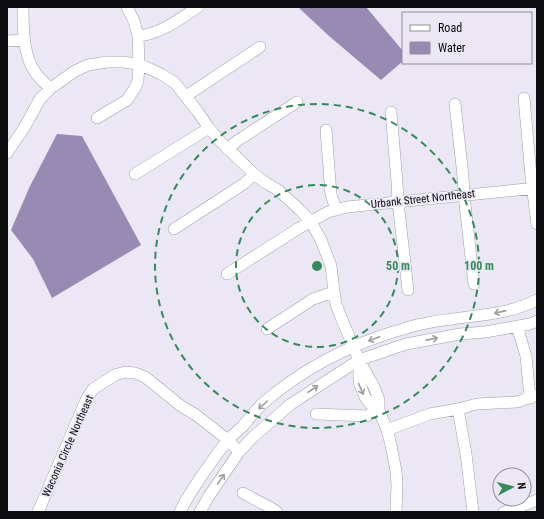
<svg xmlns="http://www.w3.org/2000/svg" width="544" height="519" viewBox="0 0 544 519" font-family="'Roboto Condensed',sans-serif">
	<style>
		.water { fill: #978ab3 }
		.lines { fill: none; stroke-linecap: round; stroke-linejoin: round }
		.minor-casing { stroke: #a19daa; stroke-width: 12 }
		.minor { stroke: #fff; stroke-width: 11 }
		.oneway { stroke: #9e9d9f }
		.ring { fill: none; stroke: #36895b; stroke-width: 2; stroke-dasharray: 7 5 }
		.labels { text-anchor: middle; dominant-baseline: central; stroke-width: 3.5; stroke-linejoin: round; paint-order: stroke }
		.street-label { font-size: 11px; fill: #0c0b0f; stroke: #ebe7f4 }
		.centre { fill: #36895b; stroke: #ebe7f4; stroke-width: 2 }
		.ring-label { font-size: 12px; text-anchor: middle; font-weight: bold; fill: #36895b; stroke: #ebe7f4; stroke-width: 3.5; stroke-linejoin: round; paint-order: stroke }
	</style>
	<rect width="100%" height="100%" fill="#ebe7f4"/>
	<path class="water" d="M298 7H366L403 51V61L381 80 329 36Z
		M57 134 82 136 141 245 52 298 33 259 11 230 30 186Z"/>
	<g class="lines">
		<defs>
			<path id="minor" d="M23 7C23 25 23 50 32 67 36 75 44 83 51 88
				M138 36C161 34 179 19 198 7
				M7 41 24 40
				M186 96 260 47
				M524 98 531 176 537 224
				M455 104 463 176 464 195 474 284
				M391 112 397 182 398 202 408 290
				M97 118 127 100 135 88 138 81 139 64 138 36 134 21 127 7
				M326 130 331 194 336 210
				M227 149 237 141 297 102
				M7 153 24 128 40 99 51 88 75 71 88 65 107 62H121L139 64 161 74 175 83 198 112 209 128 219 140 254 174 266 183 278 190 300 210 311 222 321 240 331 266 334 292 336 304 340 315 359 360 374 387 379 400V410L387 430 391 445 396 471 397 485 396 512
				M135 174 209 128
				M174 229 245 183 254 174
				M227 274 299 228 328 212 347 207 537 188
				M517 326 526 356 529 388 531 398
				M267 329 313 299 334 292
				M359 361V382L365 397 370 404 379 410
				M458 409 466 454 473 512
				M316 414 366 416 379 410
				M387 430 430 414 458 409 477 404 517 402 537 395
				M243 493 271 508 277 512
				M38 512 86 400 93 389 115 375 125 372 135 373 145 377 160 389 181 406 196 415 228 440 239 452
				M180 512C187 497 196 484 205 471 213 460 220 449 229 439 233 435 237 431 242 427 248 420 255 411 262 404 301 370 347 346 396 331 405 329 414 325 422 324 461 315 502 318 537 300
				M200 512 209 496 239 452 253 437 291 404 359 360 406 344 460 334 485 332 530 324 537 321
				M504 512 512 510 537 500"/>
		</defs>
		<use href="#minor" class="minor-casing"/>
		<use href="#minor" class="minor"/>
	</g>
	<defs><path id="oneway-shaft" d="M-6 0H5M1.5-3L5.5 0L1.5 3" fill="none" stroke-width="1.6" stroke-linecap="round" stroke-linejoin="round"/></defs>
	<g class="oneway">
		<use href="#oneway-shaft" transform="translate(500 312) rotate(167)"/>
		<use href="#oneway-shaft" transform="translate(374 339) rotate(159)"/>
		<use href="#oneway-shaft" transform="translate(432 339) rotate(-11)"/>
		<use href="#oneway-shaft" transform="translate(313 389) rotate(-33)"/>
		<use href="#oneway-shaft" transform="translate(361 389) rotate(67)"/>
		<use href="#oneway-shaft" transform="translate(263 405) rotate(138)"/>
		<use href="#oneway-shaft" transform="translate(221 479) rotate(-56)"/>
	</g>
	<g class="ring">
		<circle cx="317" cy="266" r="81"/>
		<circle cx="317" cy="266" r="162"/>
	</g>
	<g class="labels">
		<g class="street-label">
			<text transform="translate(423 199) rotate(-6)">Urbank Street Northeast</text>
			<text transform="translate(68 446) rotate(-66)">Waconia Circle Northeast</text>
		</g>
	</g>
	<circle cx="317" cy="266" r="6" class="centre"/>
	<g class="ring-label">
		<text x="398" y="270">50 m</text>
		<text x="479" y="270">100 m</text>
	</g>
	<rect width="544" height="519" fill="none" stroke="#0c0b0f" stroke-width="16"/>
	<rect x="402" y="12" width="130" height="52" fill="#ebe7f4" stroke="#928f98"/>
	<rect x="410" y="25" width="20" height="6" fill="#ffffff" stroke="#928f98"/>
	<text x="438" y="32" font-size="12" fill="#0c0b0f">Road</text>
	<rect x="410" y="42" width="20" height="12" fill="#978ab3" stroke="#928f98"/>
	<text x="438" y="52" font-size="12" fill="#0c0b0f">Water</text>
	<g transform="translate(512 487) rotate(83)"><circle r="19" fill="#ebe7f4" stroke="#928f98"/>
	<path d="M0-3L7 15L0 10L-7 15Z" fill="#36895b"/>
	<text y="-6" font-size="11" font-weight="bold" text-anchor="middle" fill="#0c0b0f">N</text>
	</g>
</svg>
